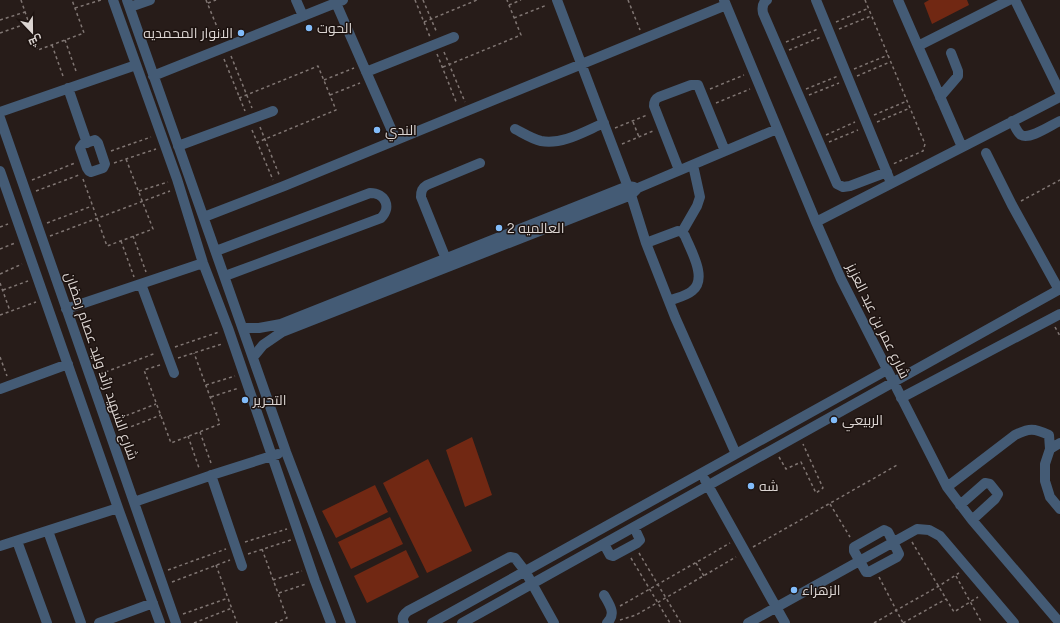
<svg xmlns="http://www.w3.org/2000/svg" width="1060" height="623" viewBox="0 0 1060 623" font-family="Figtree,Cairo,sans-serif">
	<style>
		.green { fill: #712813 }
		.lines { fill: none; stroke-linecap: round; stroke-linejoin: round }
		.path { stroke: #807673; stroke-width: 1.5; stroke-dasharray: 3 3; stroke-linecap: butt }
		.minor { stroke: #445b75; stroke-width: 10 }
		.poi-dot { fill: #82bcfa; stroke: #1d1310; stroke-width: 1.5 }
		.labels { text-anchor: middle; dominant-baseline: central; stroke-width: 3; stroke-linejoin: round; paint-order: stroke }
		.poi-label { font-size: 14px; fill: #dcd5d2; stroke: #1d1310; text-anchor: start }
		.street-label { font-size: 14px; fill: #dcd5d2; stroke: #1d1310 }
	</style>
	<rect width="100%" height="100%" fill="#271c19"/>
	<path class="green" d="M929 0H967L969 5 932 24 924 3Z
		M472 437 492 495 465 507 446 450Z
		M428 459 472 551 427 573 383 483Z
		M375 485 388 512 336 538 322 511Z
		M390 517 403 544 351 569 338 542Z
		M406 550 419 577 367 603 354 576Z"/>
	<g class="lines">
		<path class="path" d="M21 0 38 50 84 33 72 0
			M206 0 222 39
			M415 0 430 37
			M423 0 437 33
			M628 0 640 30
			M865 0 925 144 923 151 893 164
			M208 3 216 0
			M509 5 521 0
			M75 8 101 0
			M514 18 547 5
			M0 20 25 12
			M424 22 477 0
			M836 22 869 8
			M839 29 871 16
			M0 33 28 23
			M65 40 77 74
			M786 42 818 29
			M52 45 64 79
			M789 50 821 37
			M444 52 465 102
			M437 54 457 104
			M231 56 252 108
			M224 59 245 111
			M443 67 521 35 507 0
			M854 69 888 55
			M857 76 890 62
			M324 80 354 68
			M710 89 744 75
			M806 89 838 76
			M330 95 360 83
			M809 95 839 83
			M239 98 318 66 336 110 258 142
			M716 103 750 89
			M874 115 907 101
			M633 122 639 137
			M877 122 910 108
			M260 127 280 177
			M615 128 647 115
			M252 130 273 180
			M826 135 855 122
			M829 142 858 130
			M622 144 653 131
			M111 151 151 137
			M114 163 156 149
			M83 179 107 246 153 229 126 159
			M32 180 75 163
			M36 191 79 175
			M139 191 168 182
			M1021 201 1060 180
			M47 223 92 206
			M0 227 8 224
			M50 236 170 191
			M133 236 146 272
			M121 241 134 277
			M0 249 15 243
			M0 274 22 264
			M0 283 10 311
			M3 290 28 281
			M0 315 36 302
			M1055 327 1060 336
			M175 347 219 332
			M0 357 7 376
			M178 358 222 344
			M160 365 144 370 171 443 220 424 194 353
			M100 374 156 353
			M206 385 235 376
			M211 397 239 388
			M115 420 156 404
			M120 431 161 415
			M200 432 212 466
			M188 436 199 468
			M779 457 786 469 801 462 816 493 823 488 803 444
			M830 504 850 537
			M245 542 287 529
			M912 542 954 612 978 597
			M753 547 899 464
			M262 549 287 618 275 623
			M639 553 681 623
			M248 554 291 540
			M631 558 670 623
			M696 563 704 576
			M216 565 237 623
			M168 570 226 549
			M956 576 982 623
			M879 577 903 623
			M273 580 302 571
			M172 582 230 560
			M279 593 306 584
			M620 606 730 543
			M183 614 228 598
			M620 620 636 615 736 557
			M194 623 232 608
			M874 623 939 586 959 573
			M903 623 946 599"/>
		<path class="minor" d="M113 0 177 179 203 263 228 328 315 581 331 623
			M127 0 286 452 351 623
			M296 0 303 16
			M557 0 631 195 646 243 675 317 736 454
			M724 0 816 222 841 279 947 487 972 520 1060 623
			M767 0C762 3 762 8 763 13L837 184 843 187 850 186 887 172
			M816 0 889 178
			M898 0 962 147
			M1015 0 1060 92
			M336 3 396 140
			M130 7 150 0
			M918 46 1009 0
			M366 72 454 37
			M153 76 343 0
			M68 88 87 143
			M940 97 958 76V71L951 53
			M0 112 136 65
			M0 118 176 623
			M1012 121C1015 126 1017 132 1021 135 1030 140 1051 125 1060 121
			M515 129C523 133 532 139 541 141 563 145 585 131 604 123
			M95 140 98 143 105 164 103 168 91 172 89 171 87 168 80 148 83 144Z
			M178 146 273 111
			M986 153 1012 205 1059 290
			M679 170 654 106C654 101 655 99 659 97L691 85H698L725 151
			M0 171 118 508 160 623
			M204 217 284 186 726 5
			M816 222 1060 97
			M682 232 697 206 700 197 693 165
			M646 243 678 231 682 232 685 236C691 251 708 279 692 291 686 296 676 298 669 301
			M216 251 370 193C385 193 392 207 381 218L225 276
			M448 264 421 197C421 191 422 188 427 185L480 163
			M141 284 174 373
			M66 309 203 263
			M244 328H259L281 324 628 186 634 187
			M254 356 263 345 282 332 631 195 638 188 777 129
			M0 389 68 364
			M901 398 1060 314
			M1060 443 1050 449 1045 464V481L1050 497 1060 509
			M211 475 242 566
			M705 480 785 623
			M947 487 1015 435C1029 428 1034 428 1049 435L1050 449
			M134 502 215 474 278 454
			M960 505 985 483 990 484 998 494 995 499 972 520
			M884 530 888 532 899 554 897 557 869 572H866L854 551V547Z
			M48 531 81 623
			M17 541 47 623
			M604 544 610 555 613 556 637 543 640 540 634 527
			M0 546 118 508
			M604 595C609 604 617 614 607 623
			M99 623 153 603
			M404 623C401 618 404 614 408 611L510 557 515 558 525 571 554 623
			M432 623 887 370
			M462 623 1060 289
			M748 623 917 529 929 530 940 536 1014 623"/>
	</g>
	<g class="poi-dot">
		<circle cx="309" cy="28" r="4"/>
		<circle cx="241" cy="33" r="4"/>
		<circle cx="377" cy="130" r="4"/>
		<circle cx="499" cy="228" r="4"/>
		<circle cx="245" cy="400" r="4"/>
		<circle cx="834" cy="420" r="4"/>
		<circle cx="751" cy="486" r="4"/>
		<circle cx="794" cy="590" r="4"/>
	</g>
	<g class="labels">
		<g class="poi-label">
			<text x="317" y="28">الحوت</text>
			<text x="233" y="33" text-anchor="end">الانوار المحمديه</text>
			<text x="385" y="130">الندي</text>
			<text x="507" y="228">العالميه 2</text>
			<text x="253" y="400">التحرير</text>
			<text x="842" y="420">الربيعي</text>
			<text x="759" y="486">شه</text>
			<text x="802" y="590">الزهراء</text>
		</g>
		<g class="street-label">
			<text transform="translate(878 321) rotate(64)">شارع عمر بن عبد العزيز</text>
			<text transform="translate(101 366) rotate(71)">شارع الشهيد رائد وليد عصام رمضان</text>
		</g>
	</g>
	<g transform="translate(32 32) rotate(158)" stroke="#1d1310" stroke-width="3" paint-order="stroke">
	<path d="M0-3L7 15L0 10L-7 15Z" fill="#dcd5d2"/>
	<text y="-6" font-size="11" font-weight="bold" text-anchor="middle" fill="#dcd5d2">ش</text>
	</g>
</svg>
